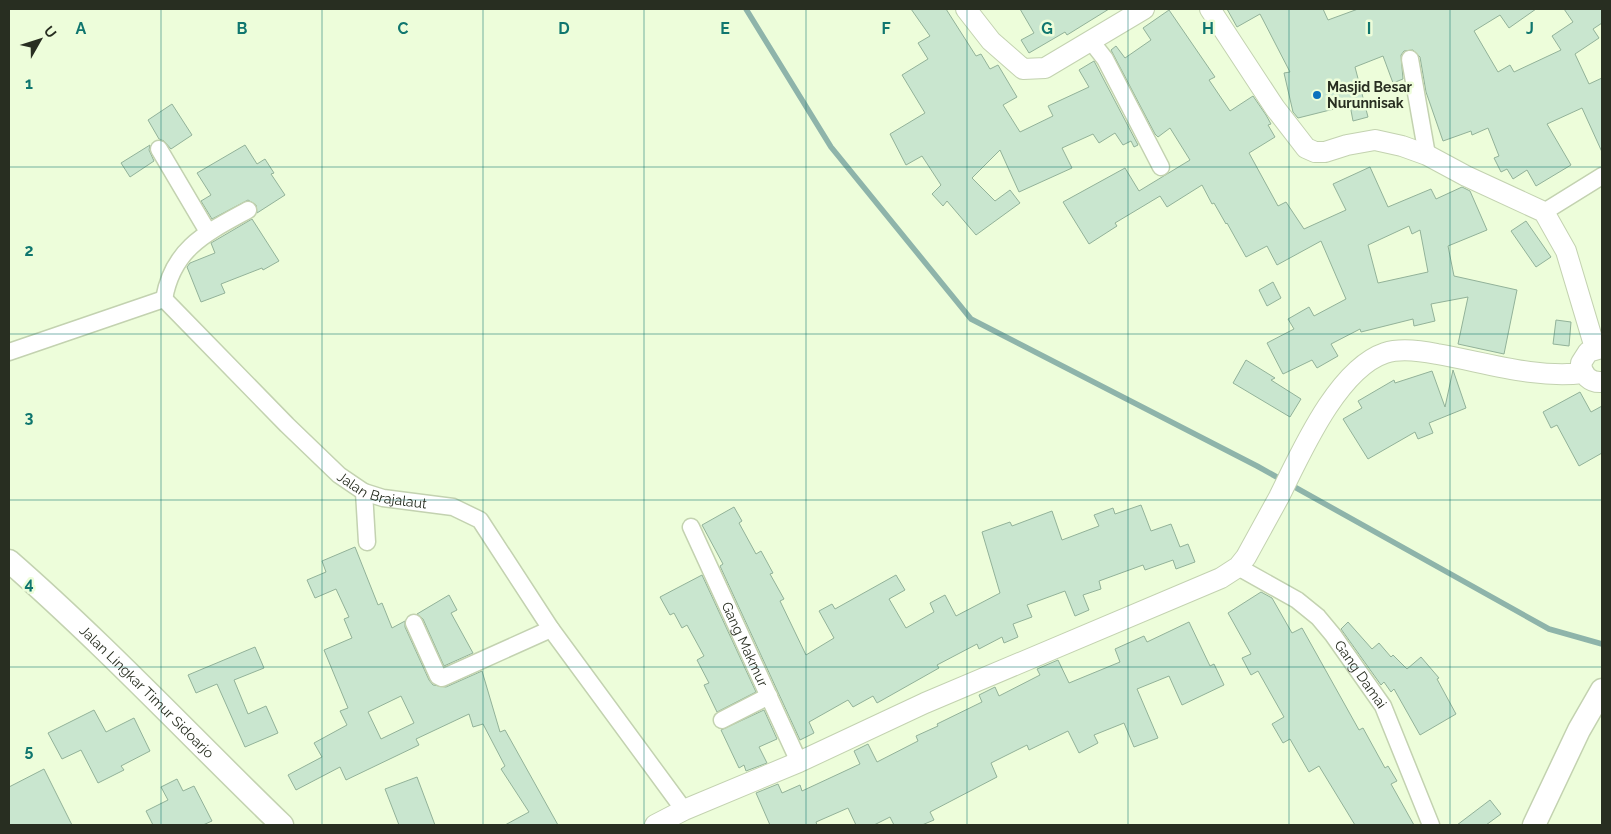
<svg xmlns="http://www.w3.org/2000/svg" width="1611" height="834" viewBox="0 0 1611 834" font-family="Raleway,sans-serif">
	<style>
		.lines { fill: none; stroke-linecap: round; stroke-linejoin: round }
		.stream { stroke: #8eb4aa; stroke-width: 5.5 }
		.building { fill: #c9e6cf; stroke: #92b299; fill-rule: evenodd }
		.minor-casing { stroke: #c3d2b0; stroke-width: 19 }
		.tertiary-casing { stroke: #c3d2b0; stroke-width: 22 }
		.secondary-casing { stroke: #c3d2b0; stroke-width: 25 }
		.minor { stroke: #fff; stroke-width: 16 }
		.tertiary { stroke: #fff; stroke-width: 20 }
		.secondary { stroke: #fff; stroke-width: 22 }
		.grid { fill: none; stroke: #0f766e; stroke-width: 1; stroke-opacity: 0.55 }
		.poi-dot { fill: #0c71bd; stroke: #edfdda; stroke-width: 2 }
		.labels { text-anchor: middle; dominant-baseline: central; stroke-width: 5; stroke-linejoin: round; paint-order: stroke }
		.poi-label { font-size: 14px; font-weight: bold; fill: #282e21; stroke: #edfdda; text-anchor: start }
		.street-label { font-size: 14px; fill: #282e21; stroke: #edfdda }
		.grid-label { font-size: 16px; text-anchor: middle; font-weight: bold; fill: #0f766e; stroke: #edfdda; stroke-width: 5; stroke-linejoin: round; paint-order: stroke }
	</style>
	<rect width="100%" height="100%" fill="#edfdda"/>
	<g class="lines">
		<path class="stream" d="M746 9 831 147 971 319 1257 466 1549 629 1602 644"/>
	</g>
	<path class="building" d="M911 9H946L976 56 981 54 990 69 998 65 1017 97 1003 105 1020 132 1053 116 1048 106 1089 87 1079 70 1094 61 1138 145 1134 147 1131 141 1123 145 1115 133 1099 143 1093 134 1062 148 1072 168 1019 192 1000 150 972 178 995 201 1010 190 1020 203 976 235 947 201 943 206 932 194 941 185 922 156 906 165 890 134 925 113 902 75 928 59 918 43 930 36Z
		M1020 9H1109L1067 35 1065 32 1029 53 1021 40 1034 33Z
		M1227 9H1323L1328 20 1358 9H1536L1509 28 1500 15 1474 31 1498 72 1510 65 1514 72 1561 50 1552 36 1573 22 1564 9H1602V23L1593 29 1599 38 1575 54 1589 84 1602 78V152L1582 108 1547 124 1571 165 1536 186 1527 170 1513 179 1507 169 1501 172 1494 158 1499 156 1488 128 1472 135 1471 131 1443 141 1426 92 1420 57 1413 50 1404 51 1401 55 1403 79 1393 83 1383 56 1355 67 1368 117 1353 121 1350 105 1298 118 1293 112 1284 73 1290 72 1260 14 1237 27Z
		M1169 10 1215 77 1209 80 1230 111 1253 96 1266 115 1271 124 1268 125 1275 137 1249 153 1278 206 1286 202 1304 229 1346 210 1333 184 1370 167 1388 207 1431 189 1436 199 1462 187 1470 191 1487 230 1448 246 1454 276 1517 290 1504 354 1458 344 1468 297 1431 304 1435 321 1414 326 1413 319 1361 332 1360 329 1331 344 1338 356 1317 368 1312 360 1283 374 1267 343 1294 329 1288 319 1309 307 1314 316 1346 299 1321 241 1277 265 1267 246 1246 257 1227 223 1226 224 1214 203 1212 204 1202 185 1167 207 1160 196 1115 223 1117 226 1089 244 1063 202 1125 168 1139 191 1190 160 1170 128 1158 137 1155 134 1111 50 1116 46 1125 58 1151 40 1143 28ZM1409 226 1412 234 1420 230 1428 272 1378 283 1368 245Z
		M172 104 192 135 171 149 164 141 159 139 148 120Z
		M150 145 149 150 154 161 130 177 121 163Z
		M245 145 257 164 265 159 274 173 271 174 285 195 257 213 256 205 248 200 212 219 201 201 211 195 197 173Z
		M252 219 279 261 263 270 262 268 221 284 225 293 201 302 187 267 190 263 215 253 211 243Z
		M1526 221 1551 257 1536 267 1511 231Z
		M1273 282 1281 298 1267 306 1259 290Z
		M1556 320 1571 322 1569 346 1553 344Z
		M1246 360 1275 378 1271 380 1301 399 1290 417 1233 383Z
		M1453 370 1466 408 1429 423 1433 433 1418 439 1415 432 1368 459 1343 419 1362 408 1358 401 1394 380 1395 383 1432 371 1445 407Z
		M1580 392 1591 412 1602 406V453L1579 466 1557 425 1551 428 1543 412Z
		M1141 505 1151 531 1171 524 1180 547 1188 544 1195 562 1176 569 1173 560 1145 570 1143 565 1099 581 1101 589 1083 595 1089 610 1075 616 1065 591 1027 605 1032 617 1013 624 1018 637 1004 643 1002 637 979 649 977 644 937 665 939 668 877 703 873 696 853 707 848 700 809 722 814 733 800 740 720 566 723 564 702 525 734 507 742 521 739 523 756 554 761 551 773 573 770 574 784 599 780 601 806 655 834 638 819 611 832 604 835 609 896 575 905 590 889 599 906 628 934 612 930 603 945 595 956 616 1000 593 982 532 1010 522 1012 526 1052 511 1062 540 1099 526 1094 515 1113 508 1115 514Z
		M355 547 378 605 382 603 392 628 405 621V627L429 680 433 685 446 687 482 671 500 732 505 730 558 825H505L529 812 501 769 505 766 483 724 473 727 469 714 416 739 419 745 346 780 340 767 296 790 288 775 322 757 314 743 347 725 340 711 348 708 324 650 352 638 344 619 349 617 336 589 315 598 307 580 326 572 322 561ZM401 696 414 723 381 739 368 712Z
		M702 575 756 692 717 712 704 685 709 683 697 660 704 656 687 625 682 628 674 613 670 615 660 597Z
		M1261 592 1272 598 1292 633 1302 628 1359 730 1363 728 1385 768 1388 766 1397 781 1391 784 1414 825H1355L1319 766 1309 772 1290 739 1283 743 1272 724 1284 717 1258 671 1251 675 1242 658 1251 654 1228 613Z
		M449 595 457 610 451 613 473 653 444 666 423 619 417 614Z
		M1189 622 1210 666 1214 664 1224 685 1182 705 1169 676 1137 689 1158 738 1134 747 1124 723 1094 735 1098 743 1079 753 1068 731 1029 750 1027 745 991 763 997 777 930 812 934 820 922 825H894L890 817 874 825H856L848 808 816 822 817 825H770L756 793 778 784 782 793 800 785 802 791 860 764 854 751 868 744 877 762 918 741 916 736 938 726 937 724 982 702 979 695 995 687 999 696 1040 675 1037 669 1058 660 1069 683 1120 662 1115 649 1144 636 1147 642Z
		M1348 622 1372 649 1379 643 1391 657 1393 655 1407 669 1421 657 1439 678 1437 679 1456 714 1420 735 1394 689 1391 692 1384 682 1381 685 1341 629Z
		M255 647 264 668 234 680 248 714 266 706 278 733 245 747 217 684 196 693 188 675Z
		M94 710 106 732 134 718 150 751 121 766 124 770 98 783 81 750 62 759 48 733Z
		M764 710 777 739 759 747 767 763 746 771 744 765 739 768 721 730Z
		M44 769 72 825H9V787Z
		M417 777 435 825H399L385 789Z
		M177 779 183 791 194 786 212 821 203 825H153L146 811 168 800 161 787Z
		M1490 800 1501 814 1486 825H1457Z"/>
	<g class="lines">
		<defs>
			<g id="minor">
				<path d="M1091 41 1105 59 1161 167"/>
				<path d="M1410 59 1427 155"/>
				<path d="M159 149 208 232"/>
				<path d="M1544 212 1602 176"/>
				<path d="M164 299C173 248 206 233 248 210"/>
				<path id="s1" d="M9 352 164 299 287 425 339 475 364 492 383 498 453 507 480 520 551 629 684 810"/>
				<path d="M364 492 367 542"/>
				<path id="s2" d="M691 527 799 762"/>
				<path id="s3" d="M1238 567 1297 600 1318 617 1333 635 1383 706 1431 825"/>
				<path d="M414 623 438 676 442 678 551 629"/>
				<path d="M722 720 769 696"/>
			</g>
			<path id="tertiary" d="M966 9 991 41 1023 69 1045 68 1144 9
				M1210 9 1275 108 1306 148 1315 152H1325L1347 145 1375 140 1402 146 1427 155 1466 176 1544 212 1566 251 1595 348
				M1602 348 1588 352 1581 363C1582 375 1590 383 1602 382
				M655 825 684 810 799 762 925 703 1221 578 1238 567 1246 557C1257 537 1268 517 1279 497 1300 455 1337 369 1385 353 1400 348 1422 351 1437 354 1484 362 1535 379 1583 373"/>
			<g id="secondary">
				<path id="s4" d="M9 561C104 644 191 737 282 825"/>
				<path d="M1534 825 1579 730 1602 690"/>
			</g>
		</defs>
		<use href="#minor" class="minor-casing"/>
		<use href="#tertiary" class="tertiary-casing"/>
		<use href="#secondary" class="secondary-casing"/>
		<use href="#minor" class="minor"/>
		<use href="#tertiary" class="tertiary"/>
		<use href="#secondary" class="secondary"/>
	</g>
	<path class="grid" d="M161 9V825M322 9V825M483 9V825M644 9V825M806 9V825M967 9V825M1128 9V825M1289 9V825M1450 9V825M9 167H1602M9 334H1602M9 500H1602M9 667H1602"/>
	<circle class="poi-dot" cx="1317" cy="95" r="5"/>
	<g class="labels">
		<g class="poi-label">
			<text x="1327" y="87">Masjid Besar<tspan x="1327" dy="16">Nurunnisak</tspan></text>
		</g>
		<g class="street-label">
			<text stroke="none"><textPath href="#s1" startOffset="459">Jalan Brajalaut</textPath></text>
			<text stroke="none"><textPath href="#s2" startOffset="129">Gang Makmur</textPath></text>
			<text stroke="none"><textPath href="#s3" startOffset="166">Gang Damai</textPath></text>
			<text stroke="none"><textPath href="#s4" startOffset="190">Jalan Lingkar Timur Sidoarjo</textPath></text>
		</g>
	</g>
	<g class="grid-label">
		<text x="81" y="34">A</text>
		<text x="242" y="34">B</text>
		<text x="403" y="34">C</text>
		<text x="564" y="34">D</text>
		<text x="725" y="34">E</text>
		<text x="886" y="34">F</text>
		<text x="1047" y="34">G</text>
		<text x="1208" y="34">H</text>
		<text x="1369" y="34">I</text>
		<text x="1530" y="34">J</text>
		<text x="29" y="89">1</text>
		<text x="29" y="256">2</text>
		<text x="29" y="423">3</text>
		<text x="29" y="589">4</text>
		<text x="29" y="756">5</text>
	</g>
	<rect width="1611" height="834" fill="none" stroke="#282e21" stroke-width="20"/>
	<g transform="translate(40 40) rotate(51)" stroke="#edfdda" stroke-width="4" paint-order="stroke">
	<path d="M0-4L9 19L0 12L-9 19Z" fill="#282e21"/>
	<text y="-8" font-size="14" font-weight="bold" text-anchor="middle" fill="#282e21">U</text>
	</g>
</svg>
